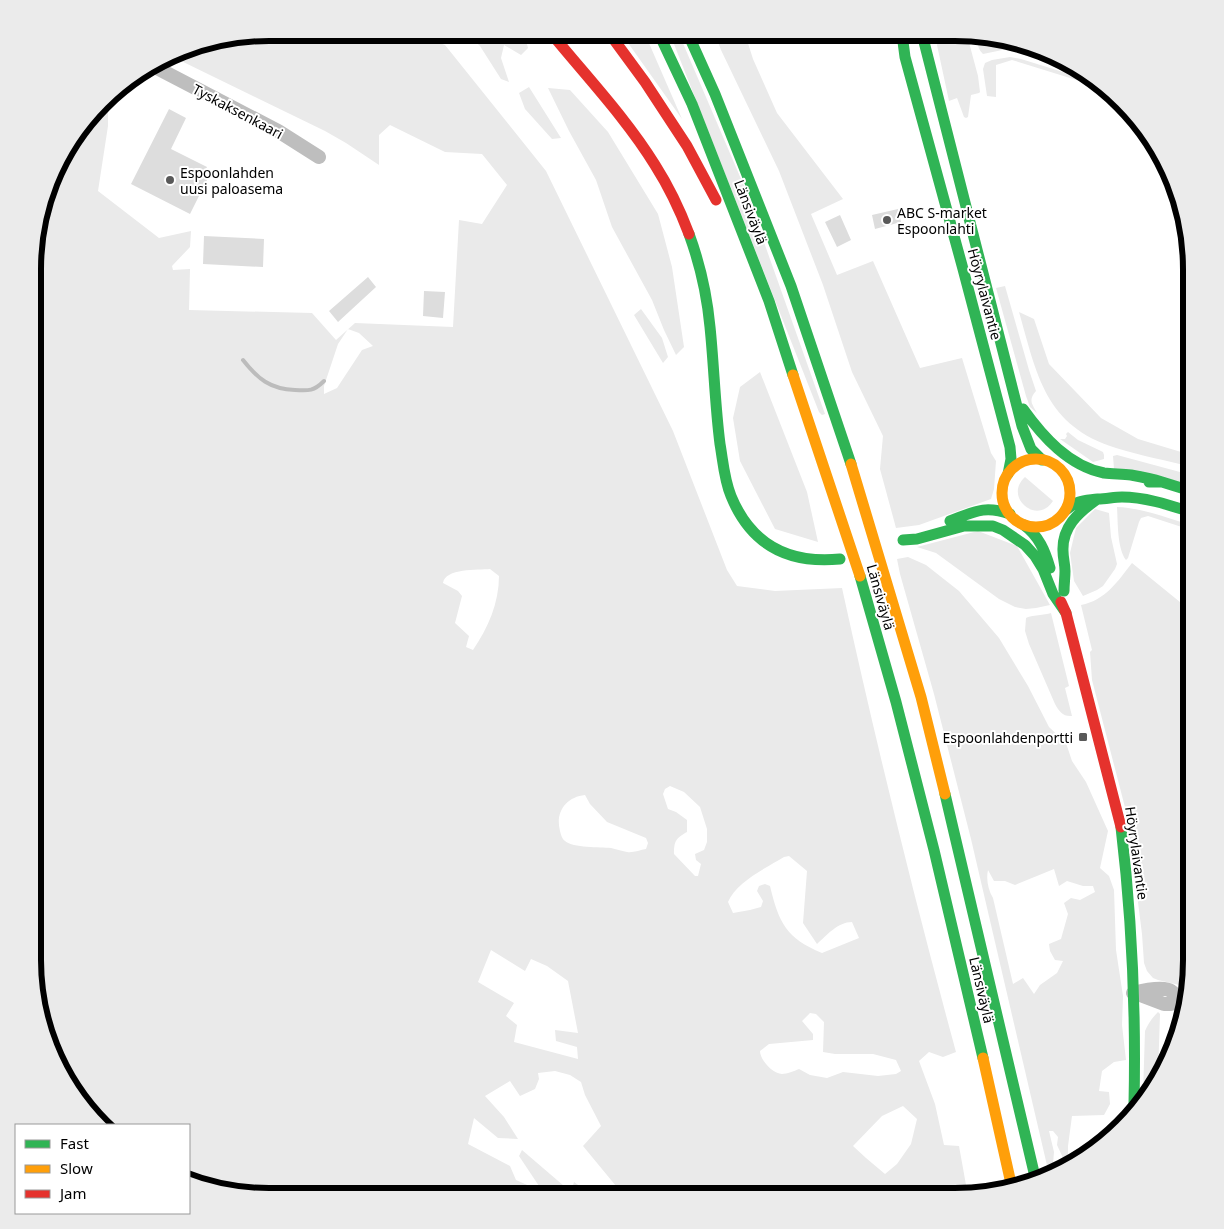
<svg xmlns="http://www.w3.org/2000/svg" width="1224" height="1229" viewBox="0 0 1224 1229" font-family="'Noto Sans',sans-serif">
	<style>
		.green { fill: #eaeaea; fill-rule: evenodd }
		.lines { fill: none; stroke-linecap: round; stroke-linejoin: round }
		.stream { stroke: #bcbcbc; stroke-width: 4 }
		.building { fill: #ddd }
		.street { stroke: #bebebe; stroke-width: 14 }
		.fast { stroke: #30b455; stroke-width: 11 }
		.slow { stroke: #ff9f0a; stroke-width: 11 }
		.jam { stroke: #e5322d; stroke-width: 11 }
		.poi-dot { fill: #595959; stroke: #fff; stroke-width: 2 }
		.labels { text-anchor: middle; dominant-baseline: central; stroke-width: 4; stroke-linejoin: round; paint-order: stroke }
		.street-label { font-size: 14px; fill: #000; stroke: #fff }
		.poi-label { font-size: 14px; fill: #000; stroke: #fff; text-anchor: start }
		.rim { fill: none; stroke: #000; stroke-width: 6 }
	</style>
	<rect width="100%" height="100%" fill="#fff"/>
	<path class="green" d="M270 33H412L445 45 546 171 673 431 727 570 737 586 775 591 842 588C876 743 914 898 956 1052L943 1057 929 1052 919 1061 935 1104 944 1145 959 1146 968 1196H254L189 1178V1125H108L81 1104 45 1036 33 975 37 224 64 151 108 97V126L98 191 159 238 191 231 190 247 172 266 173 270 190 269 189 310 312 313 336 340 355 323 453 327 459 220 482 224 507 185 482 154 445 152 390 125 379 135V165L346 143 325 131 173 57 193 45ZM348 329 359 333 373 346 362 350 337 388 324 394V386L338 344ZM490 569 499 576C499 603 488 628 473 650L466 647 469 636 455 623 462 596 458 591 443 583C445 568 478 570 490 569ZM670 786 684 792 700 807 707 829V842L704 850 695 854 696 860 701 864 698 876H695L674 854C674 841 676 838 687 832V820L676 812 668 809 663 794 665 789ZM585 795 590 804 607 822 646 838 648 843 646 849C640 850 633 853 627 852 621 851 616 849 611 848 600 847 573 848 565 841 562 839 561 835 560 831 555 812 566 797 585 795ZM789 856 807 871 803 923 817 944C827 935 838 922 852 922L859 938 822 953C786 938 779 923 770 886L765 884 759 886 757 891 763 901 761 907 750 910 733 913 728 902C736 882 766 868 784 857ZM491 950 525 971 531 959 547 966 568 981 578 1033 555 1030 556 1041 577 1047 578 1059 514 1042 517 1025 506 1016 514 1003 478 982ZM810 1013 816 1014 824 1022 823 1052 835 1054H873L896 1060 901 1071 896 1074 878 1076 843 1072 827 1078 810 1075 799 1069C794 1071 787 1074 782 1074 773 1074 760 1060 760 1051L769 1044 813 1040V1034L802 1021ZM555 1071 570 1075 581 1082 585 1095 601 1126 583 1146 616 1186 581 1187 574 1182 571 1192 522 1150 519 1156 543 1192 516 1180 510 1166 468 1144 474 1118 498 1138 518 1139 504 1117 485 1096 510 1081 520 1096 535 1089 539 1079 538 1073ZM903 1106 917 1119 911 1144 897 1164 885 1174 866 1158 853 1146 882 1116Z
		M466 33H524L528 48 521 55 504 45 501 58 509 82 501 79 480 46Z
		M621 33 645 34 682 119Z
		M670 34H679L744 186 825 414 822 415 819 412Z
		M715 34H745L753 59 777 113 843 199 811 214 837 275 873 261 920 368 962 358 991 453 996 461 994 489 991 499 919 525 896 528 880 469 883 436 852 372 823 285 779 171 721 50Z
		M940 34H965L967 35 978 76 980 92 979 93 971 95 968 117 966 118 964 117 957 98 949 101 937 45 939 36Z
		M982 34H985L1073 64 1076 67 1015 49H1007L983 54C978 49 977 44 978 37Z
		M1010 57 1021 59 1092 81 1099 87 1012 60 996 65V97L987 96 983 69 985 63 992 60Z
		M529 87 561 138 552 139 525 109 519 93Z
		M548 88 570 90 608 132 658 214 672 267 684 347 676 355 664 330 652 300 612 227 596 180 569 131Z
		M1005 286 1029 370 1036 391C1028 400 1032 404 1037 413L1030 407 1026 396 996 288Z
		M641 309 662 338 668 357 663 363 634 315Z
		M1019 312 1034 319 1049 364 1101 418 1138 439 1191 455V467C1166 460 1141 456 1116 448 1045 426 1037 375 1019 312Z
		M760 372 807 492 818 542 775 529 740 461 733 418 740 387Z
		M1068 432 1078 440 1103 452 1104 455V459L1093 462 1060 439H1065L1067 436 1066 434Z
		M1117 455 1191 475V486L1114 469 1113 456Z
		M1025 477 1053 501C1037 526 1003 497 1025 477Z
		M1117 507C1142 508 1167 518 1191 525V530L1148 516 1141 518 1139 522 1128 558 1126 560C1117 548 1118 522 1117 507Z
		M1095 509 1109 513 1111 537 1117 564 1115 569 1103 586 1097 590 1083 596 1074 581 1070 553 1076 528Z
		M978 531 1017 546 1050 605 1036 608 1026 609 1015 607 999 599 936 553 917 547Z
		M908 557 926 565 959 591 999 638 1028 686 1049 727 1066 743 1072 761 1086 782 1108 831 1100 868 1109 876 1114 890 1116 950 1123 996 1122 1025 1126 1060 1114 1062 1102 1071 1099 1091 1109 1092 1110 1104 1104 1115 1072 1116 1068 1146V1160H1064L1057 1145 1058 1137 1053 1131H1049L1054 1152 1053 1164 1055 1171 1049 1174 971 839 934 694 900 574 897 559ZM1054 869 1059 886 1067 881 1083 886H1093L1095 892 1080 900 1071 898 1064 903 1068 914 1061 939 1049 944 1050 951 1055 960 1063 961 1057 973 1040 985 1034 994 1023 978 1013 984 993 898C988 890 986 879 988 870L994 881H1005L1015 885Z
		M1132 563 1191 611V975L1188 987 1158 980 1153 978 1147 971 1144 963 1142 934 1127 815 1092 680 1090 652 1092 650 1081 605C1106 600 1117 582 1132 563Z
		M1051 613 1069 686 1065 688 1072 716C1063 717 1059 711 1055 704L1029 644 1025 631 1026 618C1031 615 1045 615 1051 613Z
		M1158 1012 1160 1014 1158 1075 1143 1094 1145 1031C1148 1024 1152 1018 1158 1012Z"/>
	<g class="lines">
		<path class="stream" d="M243 360C258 379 270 389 295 390 309 391 314 391 324 381"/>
	</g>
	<path class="building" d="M169 109 186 118 171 149 207 167 204 173 209 176 190 214 131 184Z
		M898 209 901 222 875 229 872 215Z
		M840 215 851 240 837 247 825 222Z
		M204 236 264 239 263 267 203 264Z
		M368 277 376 287 338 322 329 311Z
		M424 291 445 292 443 318 423 316Z"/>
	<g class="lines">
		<path class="street" d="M155 67 278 131 319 157
			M1133 993C1141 991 1164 986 1171 991 1176 994 1177 999 1184 1002
			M1135 993 1164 1004H1171L1179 1000"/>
		<path class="fast" d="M659 34 692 104 769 301 793 375
			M688 34 715 94 791 286 851 464
			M902 34 905 57 963 269 1010 447 1011 459 1008 474
			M922 34 1022 426 1031 449 1042 460
			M689 234C700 264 707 295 710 327 714 366 715 405 720 444 723 461 724 479 731 496 751 545 789 564 840 559
			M1023 409C1043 437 1069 466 1104 473 1113 474 1122 474 1131 475 1142 477 1152 479 1162 482
			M1149 482H1162L1191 491
			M1066 510C1077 500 1084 501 1098 499 1106 499 1114 497 1122 497 1145 497 1169 505 1191 512
			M950 521C974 512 984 505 1010 514
			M1024 525C1039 536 1045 551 1050 568
			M903 540 917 539 964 526H993L1003 530 1025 545 1035 556 1043 569 1053 594 1066 613
			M860 576 896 702 934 850 983 1058
			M1064 591C1064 584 1065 578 1065 571 1065 564 1063 558 1063 551 1062 527 1078 513 1096 500
			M945 794 1036 1181
			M1121 827C1132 919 1136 1012 1134 1104"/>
		<path class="slow" d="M793 375 860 576
			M1002 493a34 34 0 1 1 68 0a34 34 0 1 1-68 0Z
			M851 464 921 697 945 794
			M983 1058 1012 1188"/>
		<path class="jam" d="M551 33C586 76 626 118 655 165 669 187 680 210 689 234
			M609 33 645 82 687 146 716 200
			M1061 602 1066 613 1121 827"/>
	</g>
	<g class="poi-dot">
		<circle cx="170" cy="180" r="5"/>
		<circle cx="887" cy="220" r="5"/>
		<rect x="1078" y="732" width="10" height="10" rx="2.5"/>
	</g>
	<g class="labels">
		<g class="street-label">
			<text transform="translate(238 111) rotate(28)">Tyskaksenkaari</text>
			<text transform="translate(751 212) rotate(69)">Länsiväylä</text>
			<text transform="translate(985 294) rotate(75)">Höyrylaivantie</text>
			<text transform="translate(881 597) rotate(74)">Länsiväylä</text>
			<text transform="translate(1137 853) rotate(82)">Höyrylaivantie</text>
			<text transform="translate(982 990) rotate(77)">Länsiväylä</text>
		</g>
		<g class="poi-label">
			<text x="180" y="172">Espoonlahden<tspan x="180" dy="16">uusi paloasema</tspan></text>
			<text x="897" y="212">ABC S-market<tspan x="897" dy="16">Espoonlahti</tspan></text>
			<text x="1073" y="737" text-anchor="end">Espoonlahdenportti</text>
		</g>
	</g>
	<path d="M0 0H1224V1229H0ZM269 41H955A228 228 0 0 1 1183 269V960A228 228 0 0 1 955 1188H269A228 228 0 0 1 41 960V269A228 228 0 0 1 269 41Z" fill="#ebebeb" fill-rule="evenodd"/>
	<path class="rim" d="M269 41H955A228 228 0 0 1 1183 269V960A228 228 0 0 1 955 1188H269A228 228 0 0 1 41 960V269A228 228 0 0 1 269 41Z"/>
	<rect x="15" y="1124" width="175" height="90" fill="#ffffff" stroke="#999999"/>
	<rect x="25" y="1140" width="25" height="8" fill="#30b455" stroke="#999999"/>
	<text x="60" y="1149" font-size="15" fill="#000000">Fast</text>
	<rect x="25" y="1165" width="25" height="8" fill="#ff9f0a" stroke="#999999"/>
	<text x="60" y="1174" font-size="15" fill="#000000">Slow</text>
	<rect x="25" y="1190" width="25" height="8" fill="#e5322d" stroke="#999999"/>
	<text x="60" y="1199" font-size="15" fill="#000000">Jam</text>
</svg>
